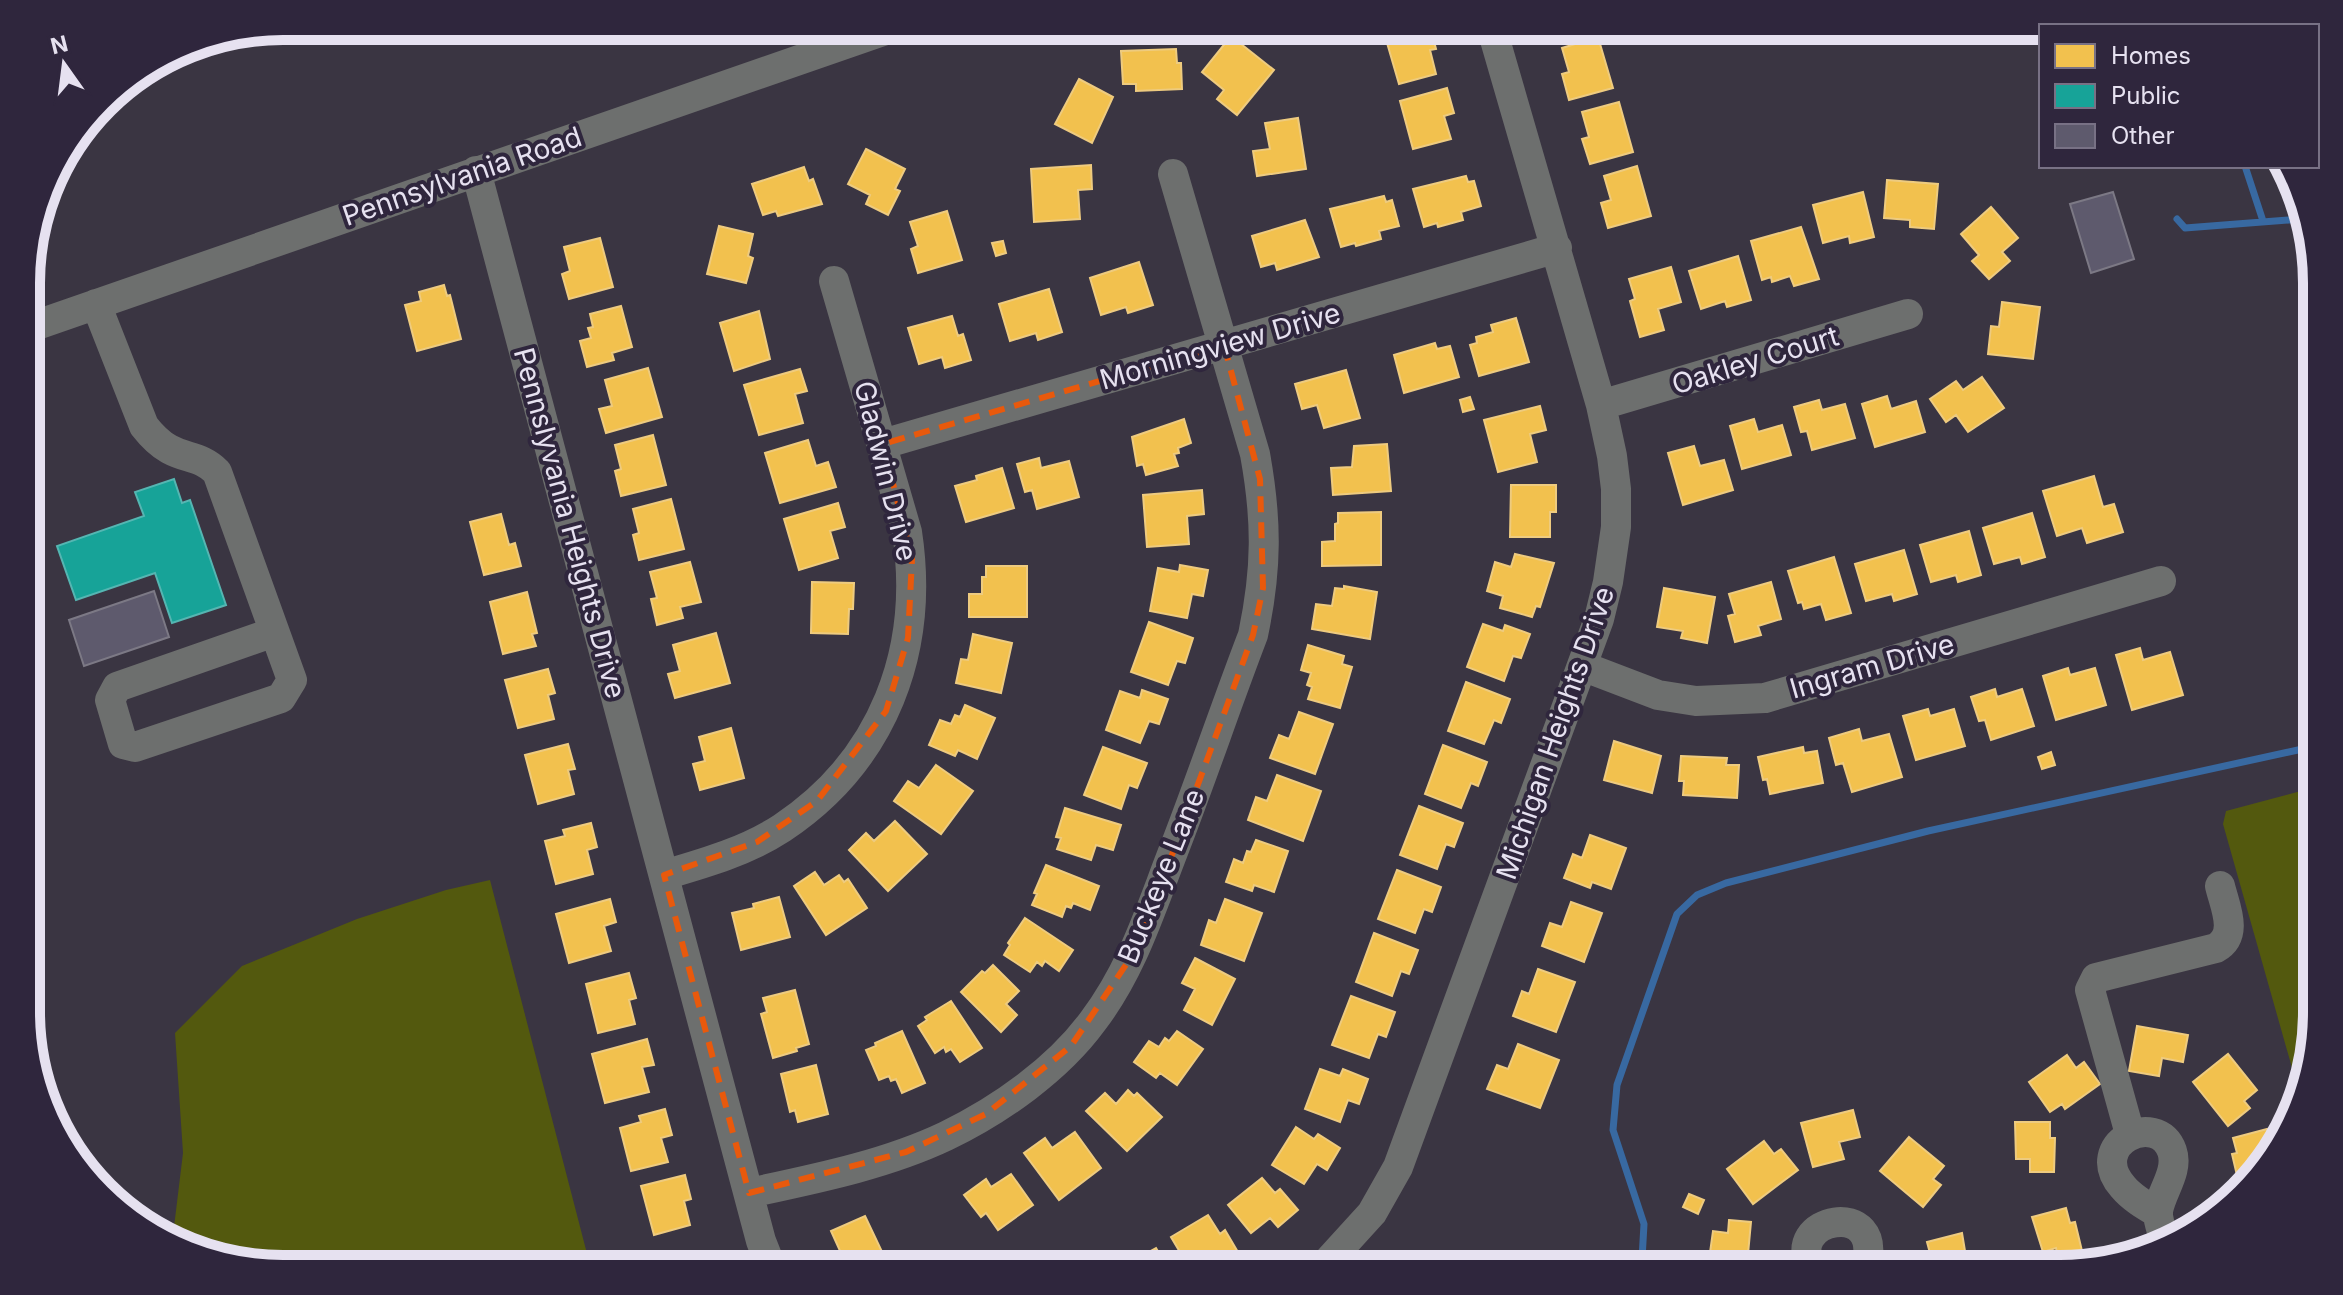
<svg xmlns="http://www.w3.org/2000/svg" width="2343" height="1295" viewBox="0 0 2343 1295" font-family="Inter,sans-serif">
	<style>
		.green { fill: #53590e }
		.homes { fill: #f2c14e; stroke: #eecb7f; stroke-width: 2 }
		.public { fill: #17a398; stroke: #55b6b2; stroke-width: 2 }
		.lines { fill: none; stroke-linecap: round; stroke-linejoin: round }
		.stream { stroke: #3869a1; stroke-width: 7 }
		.building { fill: #5e5a6d; stroke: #7c7985; stroke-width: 2 }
		.minor { stroke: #6d6f6e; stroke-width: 30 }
		.marked { fill: none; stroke: #e8590c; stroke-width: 6; stroke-dasharray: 16 10; stroke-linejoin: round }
		.labels { text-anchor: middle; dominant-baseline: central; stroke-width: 8; stroke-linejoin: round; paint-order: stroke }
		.street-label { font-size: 28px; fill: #e6e1f0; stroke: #2f263d }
		.rim { fill: none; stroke: #e6e1f0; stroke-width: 10 }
	</style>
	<rect width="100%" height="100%" fill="#3a3542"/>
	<path class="green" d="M2316 787V1028L2298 1089 2223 824 2226 811Z
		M490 880 591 1269H283L160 1236 174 1227 183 1153 175 1033 242 966 357 919 446 890Z"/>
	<path class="homes" d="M1418 26H1430L1436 49 1430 50 1436 74 1399 84 1385 36Z
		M1550 26H1587L1552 36Z
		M1231 36 1274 70 1237 115 1217 99 1224 90 1202 72Z
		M1598 37 1613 88 1569 100 1562 74 1569 72 1562 48Z
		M1176 49 1177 63H1181L1182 89 1136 91V84H1123L1121 51Z
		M1079 79 1113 97 1092 143 1055 124Z
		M1447 88 1454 113 1444 116 1451 139 1413 149 1400 101Z
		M1619 102 1633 152 1590 164 1582 139 1589 137 1582 112Z
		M1298 118 1306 169 1257 176 1253 151 1270 149 1265 123Z
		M866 149 905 169 895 189 900 191 888 215 866 204 870 195 848 184Z
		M1091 165 1092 189 1078 190 1080 219 1034 222 1031 169Z
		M1637 166 1651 216 1608 228 1601 203 1611 200 1604 176Z
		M804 167 809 181 813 179 822 204 778 216 776 211 763 215 752 184Z
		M1466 176 1468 182 1474 181 1481 206 1461 212 1463 220 1438 227 1437 223 1424 227 1413 189Z
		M1887 180 1938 184 1934 229 1910 227V220L1884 218Z
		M1863 192 1874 237 1850 243 1849 236 1823 243 1813 205Z
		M1384 196 1386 202 1392 200 1399 226 1379 231 1381 239 1356 246 1355 243 1341 247 1330 209Z
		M1991 207 2018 238 2002 252 2010 261 1989 279 1972 261 1979 255 1961 234Z
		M947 211 962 260 918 273 911 249 918 246 910 222Z
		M1305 220 1319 257 1277 270 1275 263 1261 267 1252 236Z
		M719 226 753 234 748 256 753 258 746 283 707 274Z
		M1801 227 1819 279 1794 286 1790 276 1772 282 1771 277 1762 280 1751 241Z
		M600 238 613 287 569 299 562 274 570 271 564 247Z
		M1003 241 1006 253 996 256 992 243Z
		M1738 256 1751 300 1727 307 1725 301 1701 309 1689 271Z
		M1139 262 1153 305 1128 313 1126 307 1101 315 1090 278Z
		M1671 267 1681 302 1658 309 1664 330 1640 337 1630 301 1635 299 1629 279Z
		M444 285 447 296 450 295 461 339 417 351 405 305 421 301 419 292Z
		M1049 289 1062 332 1038 340 1036 333 1010 341 999 304Z
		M2002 302 2040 307 2033 359 1988 354 1991 326 1999 327Z
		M621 306 632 347 612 353 614 360 587 367 580 341 591 338 588 328 593 327 590 314Z
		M759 311 770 359 734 371 720 323Z
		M952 316 958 336 963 334 971 360 945 368 942 357 919 364 908 328Z
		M1516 318 1529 362 1479 376 1470 345 1477 343 1476 337 1493 332 1491 325Z
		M1435 343 1437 349 1450 346 1459 377 1404 393 1394 355Z
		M648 368 662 417 606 433 599 409 612 406 605 380Z
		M800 369 807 391 795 394 803 423 759 435 744 385Z
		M1346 370 1360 418 1324 428 1317 405 1302 409 1295 384Z
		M1982 377 2004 408 1968 432 1956 415 1946 422 1930 399 1956 381 1963 390Z
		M1887 396 1891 409 1916 401 1925 432 1875 447 1862 404Z
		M1470 397 1474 409 1463 412 1460 400Z
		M1819 400 1822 410 1845 404 1855 438 1812 450 1807 431 1801 432 1794 407Z
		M1540 406 1546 430 1530 434 1537 462 1498 472 1484 420Z
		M1184 419 1191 443 1178 448 1179 453 1174 454 1178 466 1146 475 1143 464 1137 466 1132 437Z
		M1754 419 1758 432 1782 425 1791 455 1742 469 1730 426Z
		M653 435 666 485 621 496 615 471 621 469 615 445Z
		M808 440 816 466 828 462 836 487 780 503 765 453Z
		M1387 444 1391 491 1333 495 1331 468 1352 467 1354 446Z
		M1694 446 1700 466 1724 460 1733 490 1683 505 1668 453Z
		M1039 458 1041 468 1069 461 1079 497 1037 509 1032 490 1025 492 1017 464Z
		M1002 468 1014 508 966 522 955 486 977 480 976 476Z
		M2094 476 2103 507 2114 504 2123 532 2087 543 2082 528 2057 536 2043 491Z
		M1511 485H1556V512H1550V537H1510Z
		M1202 490 1204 514 1187 516 1189 544 1147 547 1143 495Z
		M671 499 684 549 639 560 633 535 639 533 633 509Z
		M838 503 845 527 830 531 838 558 799 570 784 519Z
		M1381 512V565L1322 566V542L1335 541V524L1338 523V513Z
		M2032 513 2045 557 2022 564 2020 557 1994 564 1983 528Z
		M501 514 509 545 515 543 521 566 484 575 470 522Z
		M1969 531 1981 575 1958 582 1956 575 1931 582 1920 545Z
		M1904 550 1917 594 1894 601 1892 594 1866 601 1855 564Z
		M1515 554 1554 563 1540 607 1536 606 1532 617 1500 608 1503 596 1487 591 1495 562 1511 567Z
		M1834 557 1851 613 1826 620 1821 604 1804 609 1802 602 1798 603 1788 571Z
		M690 562 701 602 680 607 683 618 657 625 651 599 657 598 650 572Z
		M1180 565 1208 570 1203 596 1192 594 1187 618 1150 611 1158 568 1179 572Z
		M986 566H1027V617H969V594H982V577H986Z
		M812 582 854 583 853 609H849L848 634 811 633Z
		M1771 582 1781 619 1758 626 1761 635 1735 642 1728 616 1735 614 1729 594Z
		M1344 586 1377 592 1370 639 1312 629 1316 604 1332 606 1335 588 1344 589Z
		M1664 588 1715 597 1707 643 1681 638 1683 631 1657 627Z
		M527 592 537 633 532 634 536 646 503 654 490 602Z
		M1149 622 1193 638 1185 663 1177 661 1168 685 1131 672Z
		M1483 624 1503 631 1505 625 1530 634 1521 658 1513 656 1504 681 1467 667Z
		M716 633 730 683 675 698 668 674 680 671 673 645Z
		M973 634 1012 643 1001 693 956 683 961 659 968 660Z
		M1308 645 1344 656 1342 664 1352 667 1340 708 1308 699 1312 687 1307 685 1311 673 1301 670Z
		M2140 648 2143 660 2170 652 2183 695 2132 710 2116 655Z
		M2068 668 2070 675 2095 668 2106 705 2056 720 2043 676Z
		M548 669 555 693 548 695 554 719 518 728 505 680Z
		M1466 682 1510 699 1501 723 1494 720 1484 744 1448 731Z
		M1995 689 1997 697 2022 689 2034 726 1991 740 1985 720 1979 721 1971 697Z
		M1142 690 1168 699 1159 724 1149 721 1140 743 1106 730 1120 691 1140 698Z
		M965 705 995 718 977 759 958 750 955 756 929 745 940 720 951 724 955 715 960 717Z
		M1928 709 1930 716 1954 709 1965 746 1916 760 1903 716Z
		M1299 712 1333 724 1315 774 1270 758 1279 735 1289 739Z
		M731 728 744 778 700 790 693 764 705 761 699 737Z
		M1859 729 1862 741 1889 734 1902 777 1852 792 1843 763 1836 765 1829 738Z
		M1614 741 1661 756 1652 793 1604 780Z
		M568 744 575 769 568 770 574 794 538 804 525 755Z
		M1443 745 1487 762 1478 786 1471 783 1461 808 1425 794Z
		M1103 747 1147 763 1137 788 1129 785 1121 809 1084 795Z
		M1803 747 1804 753 1817 751 1823 783 1770 794 1767 779 1763 780 1758 757Z
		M2051 752 2055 765 2042 769 2038 757Z
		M1681 756 1727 758 1726 765H1739L1737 798 1683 795 1684 781H1679Z
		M936 765 973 791 941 834 894 801 908 781 919 788Z
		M1277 775 1321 791 1303 841 1248 820 1256 797 1267 801Z
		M1419 806 1463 823 1454 847 1446 844 1437 869 1400 855Z
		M1065 808 1121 825 1113 850 1096 845 1091 860 1057 849 1061 838 1056 837Z
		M895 821 927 854 888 891 849 850 866 833 874 841Z
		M591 823 597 847 587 850 593 874 556 884 545 841 565 836 563 830Z
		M1590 835 1626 848 1611 889 1592 882 1590 888 1564 878 1573 854 1582 858Z
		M1256 840 1288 851 1274 892 1254 885 1252 891 1226 882 1234 859 1243 863 1247 851 1251 852Z
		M1046 865 1099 886 1090 910 1073 903 1071 908 1066 906 1062 917 1032 905 1037 894 1034 893Z
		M1397 870 1441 887 1432 912 1424 909 1415 933 1378 919Z
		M815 872 824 885 839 875 844 882 848 879 867 908 826 935 794 886Z
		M779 897 790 937 741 950 732 913 754 908 753 904Z
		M610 899 616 922 604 926 611 951 569 963 556 914Z
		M1225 899 1262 913 1244 961 1201 945 1209 920 1216 923Z
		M1571 902 1602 913 1584 962 1542 946 1550 923 1562 927Z
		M1025 918 1073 950 1059 971 1045 961 1042 966 1037 962 1030 972 1004 955 1010 945 1008 943Z
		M1374 933 1418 950 1409 974 1401 971 1392 996 1356 982Z
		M1195 958 1235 979 1212 1025 1184 1010 1195 989 1182 983Z
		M993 965 1019 991 1006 1004 1017 1015 1001 1032 961 992 982 971 985 973Z
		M1538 969 1575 982 1556 1032 1513 1016 1522 991 1529 994Z
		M629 973 636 998 629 1000 635 1024 598 1033 586 984Z
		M795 990 809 1044 796 1048 797 1051 773 1058 761 1014 767 1012 763 998Z
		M1351 996 1395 1012 1386 1037 1378 1034 1369 1058 1332 1045Z
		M951 1001 982 1048 960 1062 951 1049 946 1052 944 1047 935 1053 918 1026 927 1020 925 1017Z
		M2137 1026 2188 1035 2183 1062 2162 1058 2159 1076 2129 1071Z
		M902 1031 925 1083 902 1093 896 1079 891 1081 889 1076 879 1080 866 1050 876 1046 875 1043Z
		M1177 1031 1203 1049 1177 1085 1160 1073 1156 1078 1134 1062 1149 1041 1159 1047 1165 1038 1169 1041Z
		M647 1039 654 1065 642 1067 649 1092 605 1103 592 1054Z
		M1518 1044 1559 1060 1540 1108 1487 1089 1497 1065 1508 1069Z
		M2228 1054 2257 1090 2244 1101 2250 1108 2228 1126 2193 1082Z
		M2067 1055 2076 1068 2084 1062 2100 1084 2065 1109 2062 1104 2050 1112 2029 1082Z
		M816 1065 828 1114 798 1122 795 1110 790 1112 781 1074Z
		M1320 1069 1340 1076 1343 1069 1368 1079 1359 1104 1348 1100 1340 1122 1305 1109Z
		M1128 1090 1134 1096 1137 1093 1162 1117 1127 1151 1086 1111 1105 1093 1116 1104Z
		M665 1109 672 1135 661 1138 668 1162 631 1171 620 1128 641 1122 639 1116Z
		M1853 1110 1860 1137 1839 1142 1844 1159 1813 1167 1801 1123Z
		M2015 1122H2050V1138H2055L2054 1172H2030V1159H2016Z
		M1296 1127 1314 1139 1318 1134 1340 1148 1327 1170 1317 1164 1304 1184 1272 1165Z
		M2267 1129 2273 1150 2239 1184 2232 1154 2237 1153 2233 1138Z
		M1075 1132 1101 1168 1059 1200 1024 1153 1045 1138 1052 1148Z
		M1909 1137 1944 1166 1933 1179 1941 1185 1923 1207 1880 1171Z
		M1764 1141 1774 1154 1781 1149 1798 1170 1753 1204 1727 1169Z
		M1011 1174 1033 1205 998 1230 986 1213 981 1217 964 1195 986 1179 991 1187Z
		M685 1175 691 1199 684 1201 690 1225 654 1235 641 1186Z
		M1262 1178 1275 1193 1280 1189 1298 1210 1278 1227 1270 1218 1251 1233 1228 1205Z
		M1689 1194 1704 1200 1698 1214 1683 1207Z
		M2066 1208 2070 1223 2075 1222 2083 1255 2059 1261 2056 1248 2043 1252 2032 1217Z
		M1208 1215 1220 1234 1225 1230 1239 1254 1216 1267 1211 1258 1190 1269 1171 1237Z
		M865 1216 884 1256 865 1264 868 1269H836L831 1258 841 1253 831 1231Z
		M1729 1220 1751 1222 1748 1254 1743 1253 1741 1269 1708 1267 1713 1231 1728 1233Z
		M1962 1233 1968 1269H1929L1927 1259 1931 1257 1927 1242Z
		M1156 1248 1168 1269H1118Z
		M690 1252 696 1269H655L654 1265Z"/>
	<path class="public" d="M174 479 182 503 190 500 226 605 172 623 155 573 76 600 57 546 144 516 135 492Z"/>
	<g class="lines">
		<path class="stream" d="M2245 166 2263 221
			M2177 219 2185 228 2301 219
			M1639 1269 1642 1259 1644 1224 1613 1130 1617 1085 1677 914 1697 895 1726 883 1928 831 2316 746"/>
	</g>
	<path class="building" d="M2113 192 2134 259 2091 273 2070 204Z
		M154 591 169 637 84 666 69 620Z"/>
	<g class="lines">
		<path class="minor" d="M476 171 761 1241 772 1269
			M96 304 144 426C151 435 158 443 169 449 187 459 201 456 217 472L292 680 281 698 135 747 123 744 110 700 117 687 274 632
			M28 328 897 26
			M1601 405 1908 314
			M883 444 1557 248
			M1582 666 1658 695 1696 701 1765 698 2161 581
			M664 875C705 863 747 851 782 828 884 760 925 650 907 532L834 281
			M2130 1134 2090 990 2096 978 2216 948C2239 935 2225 907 2220 886
			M749 1193C814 1179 885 1165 946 1136 1000 1110 1058 1069 1093 1021 1131 971 1149 914 1171 857 1200 783 1225 708 1253 635 1267 569 1267 520 1255 454L1173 174
			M2158 1213C2146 1206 2132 1198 2123 1187 2085 1144 2157 1109 2172 1151 2179 1171 2161 1192 2158 1211 2157 1220 2163 1233 2165 1242
			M1321 1269 1372 1213 1398 1167 1599 619 1608 582 1616 527V489L1612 456 1601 405 1491 26
			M1813 1269C1779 1219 1888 1195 1865 1269"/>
	</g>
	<path class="marked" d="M1224 345 1260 479 1263 588 1253 635 1138 947 1071 1046 986 1114 906 1152 749 1193 664 875 757 842 817 801 886 711 908 638 912 559 883 444Z"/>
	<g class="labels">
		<g class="street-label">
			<text transform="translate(462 176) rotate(-19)">Pennsylvania Road</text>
			<text transform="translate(1220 346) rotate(-16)">Morningview Drive</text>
			<text transform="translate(1755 360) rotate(-17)">Oakley Court</text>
			<text transform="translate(886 471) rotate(76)">Gladwin Drive</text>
			<text transform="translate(570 523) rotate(75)">Pennslyvania Heights Drive</text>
			<text transform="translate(1872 666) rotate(-16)">Ingram Drive</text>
			<text transform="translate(1555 733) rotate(-71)">Michigan Heights Drive</text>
			<text transform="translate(1161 876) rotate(-68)">Buckeye Lane</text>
		</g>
	</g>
	<path d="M0 0H2343V1295H0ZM283 40H2060A243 243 0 0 1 2303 283V1012A243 243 0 0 1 2060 1255H283A243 243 0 0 1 40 1012V283A243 243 0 0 1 283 40Z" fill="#2f263d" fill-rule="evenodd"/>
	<path class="rim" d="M283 40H2060A243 243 0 0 1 2303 283V1012A243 243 0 0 1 2060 1255H283A243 243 0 0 1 40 1012V283A243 243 0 0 1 283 40Z"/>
	<rect x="2039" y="24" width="280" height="144" fill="#2f263d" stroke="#787185" stroke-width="2"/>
	<rect x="2055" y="44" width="40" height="24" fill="#f2c14e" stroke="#787185" stroke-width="2"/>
	<text x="2111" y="64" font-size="24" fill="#e6e1f0">Homes</text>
	<rect x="2055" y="84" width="40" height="24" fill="#17a398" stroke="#787185" stroke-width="2"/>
	<text x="2111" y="104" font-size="24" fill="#e6e1f0">Public</text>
	<rect x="2055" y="124" width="40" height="24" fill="#5e5a6d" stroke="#787185" stroke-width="2"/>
	<text x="2111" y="144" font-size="24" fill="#e6e1f0">Other</text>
	<g transform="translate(64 64) rotate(346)" stroke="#2f263d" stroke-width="6" paint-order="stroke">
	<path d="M0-6L14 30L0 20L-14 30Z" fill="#e6e1f0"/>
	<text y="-12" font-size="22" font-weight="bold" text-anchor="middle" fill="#e6e1f0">N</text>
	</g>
</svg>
